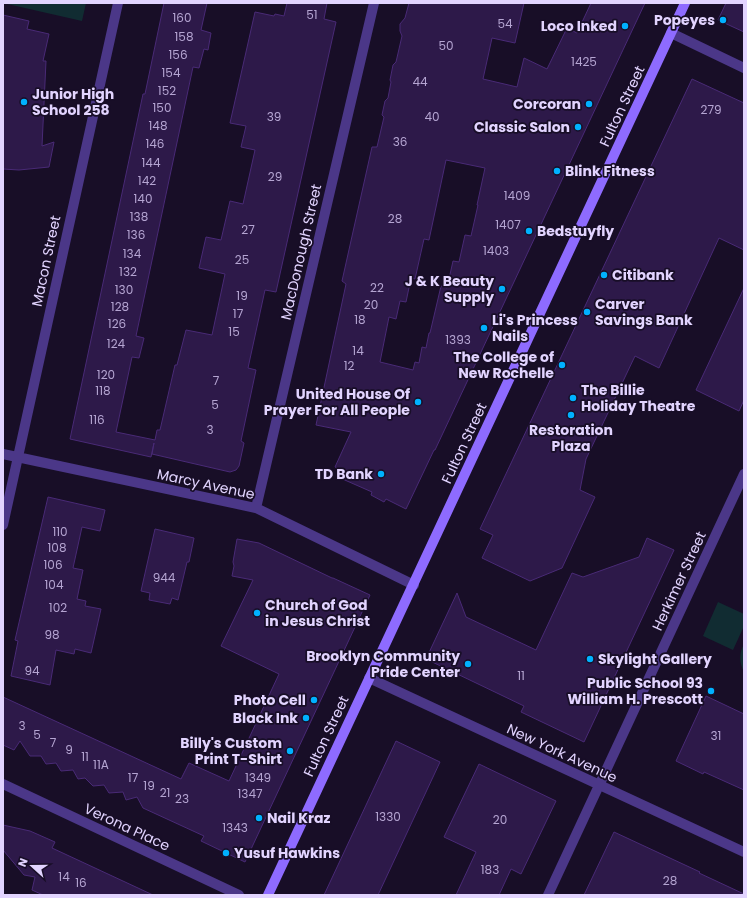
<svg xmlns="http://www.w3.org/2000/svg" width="747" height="898" viewBox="0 0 747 898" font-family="Poppins,sans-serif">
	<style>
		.green { fill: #112c32 }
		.building { fill: #2d1949; stroke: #492a76; fill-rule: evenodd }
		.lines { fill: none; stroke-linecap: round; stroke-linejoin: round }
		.minor { stroke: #4b3788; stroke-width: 10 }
		.tertiary { stroke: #4b3788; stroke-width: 10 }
		.secondary { stroke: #8e6bff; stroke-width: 10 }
		.poi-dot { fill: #00b1ff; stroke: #180e27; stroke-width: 1.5 }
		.labels { text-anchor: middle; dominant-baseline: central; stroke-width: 3.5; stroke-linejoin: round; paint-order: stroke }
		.number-label { font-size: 12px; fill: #b5a5d2 }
		.poi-label { font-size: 14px; font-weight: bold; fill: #e2d4ff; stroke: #180e27; text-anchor: end }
		.street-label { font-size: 14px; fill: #e2d4ff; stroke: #180e27 }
	</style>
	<rect width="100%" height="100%" fill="#180e27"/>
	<path class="green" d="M3 3H86L82 21Z
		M718 602 744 614V626L733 650 703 636Z
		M744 644V672C739 662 739 653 744 644Z"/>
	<path class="building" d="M164 3H207L201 30 211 33 208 50 204 49 199 68 193 67 136 336 144 338 139 358 132 357 116 432 155 440 157 430H160L175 365H177L186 330 212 335 225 274 199 268 206 237 221 240 230 201 243 204 255 150 241 147 246 126 230 123 255 12 274 16 275 14 284 16 287 3H327L324 19 336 22 276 292 265 290 248 368 256 370 241 441 244 443 239 466 236 470 230 472 152 454 154 443 151 457 70 439 143 94H145Z
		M409 3H524L515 43 492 38 483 79 517 87 524 58 547 69 567 28 577 33 591 3H645L435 450H434L406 509 386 499 384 502 371 495 372 492 338 477 341 470 335 467 351 432 316 425 346 284 342 281 372 147H377L384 117 382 115 385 101 388 98 391 82 390 80 393 65 396 62 402 36 400 31V24L405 18ZM446 160 485 168 477 205H478L471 236 465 235 459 262 453 261 447 288 441 286 430 333H429L426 348 422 347 419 363 415 362 413 370 380 362 389 317 396 319 400 301 406 302 411 278 415 279 424 239 429 240Z
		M726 3H744V32L718 20Z
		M3 15 29 21 27 29 49 34 43 61H46L42 146 54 142 49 167 19 170 3 169Z
		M692 79 744 103V250L719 238 659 368 635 356 586 459 580 490 595 497 562 568 530 581 482 558 493 535 480 529Z
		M744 288V400L739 411 696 390Z
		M48 497 105 510 100 531 82 527 73 568 83 570 77 599 86 601 85 606 101 609 91 653 75 649 74 654 56 650 50 685 11 676 18 641 15 640Z
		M155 529 194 538 189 562H187L178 600 172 598 170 604 149 600 150 593 141 591Z
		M647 538 674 550 584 742 521 712 524 706 426 659 457 593 466 617 536 650 572 573 583 577 639 557Z
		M237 539 259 543 332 578H333L370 595 245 862 201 841 204 836 143 808 137 797 126 800 123 792 109 793 104 785 93 786 85 778 78 779 73 770 61 771 56 763 46 764 41 756H30L20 741 14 750 3 745V697L181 779 189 763 229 781 279 674 221 646 253 580 232 576 234 566 233 562Z
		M706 696 744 714V790L704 772 703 774 676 761Z
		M396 741 440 762 378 895H324Z
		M479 764 556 801 521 874 511 869 499 895H456L476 852 444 837Z
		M3 825 30 831 55 842 52 848 153 895H43L32 890 35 877 24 875 3 850Z
		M614 832 700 872 699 873 744 894V895H584Z"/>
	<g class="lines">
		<path class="minor" d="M3 454 256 508 414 585
			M256 508 374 3
			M3 525 118 3
			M369 678 744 852
			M3 784 239 895
			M548 895 744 474"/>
		<path class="tertiary" d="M671 33 744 68"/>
		<path class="secondary" d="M268 895 685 3"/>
	</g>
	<g class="poi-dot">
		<circle cx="723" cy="20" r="4"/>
		<circle cx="625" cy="26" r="4"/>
		<circle cx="24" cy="102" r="4"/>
		<circle cx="589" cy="104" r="4"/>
		<circle cx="578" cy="127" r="4"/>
		<circle cx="557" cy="171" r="4"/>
		<circle cx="529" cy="231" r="4"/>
		<circle cx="604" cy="275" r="4"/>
		<circle cx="502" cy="289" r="4"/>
		<circle cx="587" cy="312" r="4"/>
		<circle cx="484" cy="328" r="4"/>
		<circle cx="562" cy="365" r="4"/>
		<circle cx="573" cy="398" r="4"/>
		<circle cx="418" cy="402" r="4"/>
		<circle cx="571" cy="415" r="4"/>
		<circle cx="381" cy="474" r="4"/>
		<circle cx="257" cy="613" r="4"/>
		<circle cx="590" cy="659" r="4"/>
		<circle cx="468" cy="664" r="4"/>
		<circle cx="711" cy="691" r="4"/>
		<circle cx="314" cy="700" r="4"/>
		<circle cx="306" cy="718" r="4"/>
		<circle cx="290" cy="751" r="4"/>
		<circle cx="259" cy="818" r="4"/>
		<circle cx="226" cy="853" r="4"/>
	</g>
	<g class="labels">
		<g class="number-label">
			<text x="312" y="14">51</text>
			<text x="182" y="17">160</text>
			<text x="505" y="23">54</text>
			<text x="184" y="36">158</text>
			<text x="446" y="45">50</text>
			<text x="178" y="54">156</text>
			<text x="584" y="61">1425</text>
			<text x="171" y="72">154</text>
			<text x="420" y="81">44</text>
			<text x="167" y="90">152</text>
			<text x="162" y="107">150</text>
			<text x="711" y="109">279</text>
			<text x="274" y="116">39</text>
			<text x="432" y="116">40</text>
			<text x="158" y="125">148</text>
			<text x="400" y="141">36</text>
			<text x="155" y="143">146</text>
			<text x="151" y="162">144</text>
			<text x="275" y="176">29</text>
			<text x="147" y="180">142</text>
			<text x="517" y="195">1409</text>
			<text x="143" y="198">140</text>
			<text x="139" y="216">138</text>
			<text x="395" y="218">28</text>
			<text x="508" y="224">1407</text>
			<text x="248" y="229">27</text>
			<text x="136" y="234">136</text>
			<text x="496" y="250">1403</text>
			<text x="132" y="253">134</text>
			<text x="242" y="259">25</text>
			<text x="128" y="271">132</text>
			<text x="377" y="287">22</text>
			<text x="124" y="289">130</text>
			<text x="242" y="295">19</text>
			<text x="371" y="304">20</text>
			<text x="120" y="306">128</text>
			<text x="238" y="313">17</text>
			<text x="360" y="319">18</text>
			<text x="117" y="323">126</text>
			<text x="234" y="331">15</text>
			<text x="458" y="339">1393</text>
			<text x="116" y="343">124</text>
			<text x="358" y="350">14</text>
			<text x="349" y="365">12</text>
			<text x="106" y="374">120</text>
			<text x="216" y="380">7</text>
			<text x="103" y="390">118</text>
			<text x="215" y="404">5</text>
			<text x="97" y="419">116</text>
			<text x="210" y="429">3</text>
			<text x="60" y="531">110</text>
			<text x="57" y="547">108</text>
			<text x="53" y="564">106</text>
			<text x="164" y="577">944</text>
			<text x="54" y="584">104</text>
			<text x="58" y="607">102</text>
			<text x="52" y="634">98</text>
			<text x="32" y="670">94</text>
			<text x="521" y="675">11</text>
			<text x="22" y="725">3</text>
			<text x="37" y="734">5</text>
			<text x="716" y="735">31</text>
			<text x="53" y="742">7</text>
			<text x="69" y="749">9</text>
			<text x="85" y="756">11</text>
			<text x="101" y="764">11A</text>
			<text x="133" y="777">17</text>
			<text x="258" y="777">1349</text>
			<text x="149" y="785">19</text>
			<text x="165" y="792">21</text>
			<text x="250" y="793">1347</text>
			<text x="182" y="798">23</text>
			<text x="388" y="816">1330</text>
			<text x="500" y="819">20</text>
			<text x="235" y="827">1343</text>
			<text x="490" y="869">183</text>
			<text x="64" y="876">14</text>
			<text x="670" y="880">28</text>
			<text x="81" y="882">16</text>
		</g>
		<g class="poi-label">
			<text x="715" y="20">Popeyes</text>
			<text x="617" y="26">Loco Inked</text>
			<text x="32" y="94" text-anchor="start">Junior High<tspan x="32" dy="16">School 258</tspan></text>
			<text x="581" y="104">Corcoran</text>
			<text x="570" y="127">Classic Salon</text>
			<text x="565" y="171" text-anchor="start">Blink Fitness</text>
			<text x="537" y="231" text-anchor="start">Bedstuyfly</text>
			<text x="612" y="275" text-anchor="start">Citibank</text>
			<text x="494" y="281">J &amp; K Beauty<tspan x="494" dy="16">Supply</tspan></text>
			<text x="595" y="304" text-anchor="start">Carver<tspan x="595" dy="16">Savings Bank</tspan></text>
			<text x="492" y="320" text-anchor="start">Li's Princess<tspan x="492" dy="16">Nails</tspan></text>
			<text x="554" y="357">The College of<tspan x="554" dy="16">New Rochelle</tspan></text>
			<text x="581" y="390" text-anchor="start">The Billie<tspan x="581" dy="16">Holiday Theatre</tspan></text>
			<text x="410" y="394">United House Of<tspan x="410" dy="16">Prayer For All People</tspan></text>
			<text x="571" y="430" text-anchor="middle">Restoration<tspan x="571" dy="16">Plaza</tspan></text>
			<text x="373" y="474">TD Bank</text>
			<text x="265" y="605" text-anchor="start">Church of God<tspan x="265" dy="16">in Jesus Christ</tspan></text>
			<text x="460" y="656">Brooklyn Community<tspan x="460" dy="16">Pride Center</tspan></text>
			<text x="598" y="659" text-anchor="start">Skylight Gallery</text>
			<text x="703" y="683">Public School 93<tspan x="703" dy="16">William H. Prescott</tspan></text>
			<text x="306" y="700">Photo Cell</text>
			<text x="298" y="718">Black Ink</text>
			<text x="282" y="743">Billy's Custom<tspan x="282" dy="16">Print T-Shirt</tspan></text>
			<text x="267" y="818" text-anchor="start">Nail Kraz</text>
			<text x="234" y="853" text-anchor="start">Yusuf Hawkins</text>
		</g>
		<g class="street-label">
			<text transform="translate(622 106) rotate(-65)">Fulton Street</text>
			<text transform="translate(301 252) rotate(-77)">MacDonough Street</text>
			<text transform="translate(46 261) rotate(-78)">Macon Street</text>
			<text transform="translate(464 443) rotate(-65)">Fulton Street</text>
			<text transform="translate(206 484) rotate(12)">Marcy Avenue</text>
			<text transform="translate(679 581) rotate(-65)">Herkimer Street</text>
			<text transform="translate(326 736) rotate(-65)">Fulton Street</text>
			<text transform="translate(562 753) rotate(25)">New York Avenue</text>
			<text transform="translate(127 827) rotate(25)">Verona Place</text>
		</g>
	</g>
	<rect width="747" height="898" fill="none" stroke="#e2d4ff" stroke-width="8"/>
	<g transform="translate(32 866) rotate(291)" stroke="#180e27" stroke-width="3" paint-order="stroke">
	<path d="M0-3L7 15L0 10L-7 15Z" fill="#e2d4ff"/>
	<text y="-6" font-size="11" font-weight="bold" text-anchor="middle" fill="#e2d4ff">N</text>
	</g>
</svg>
